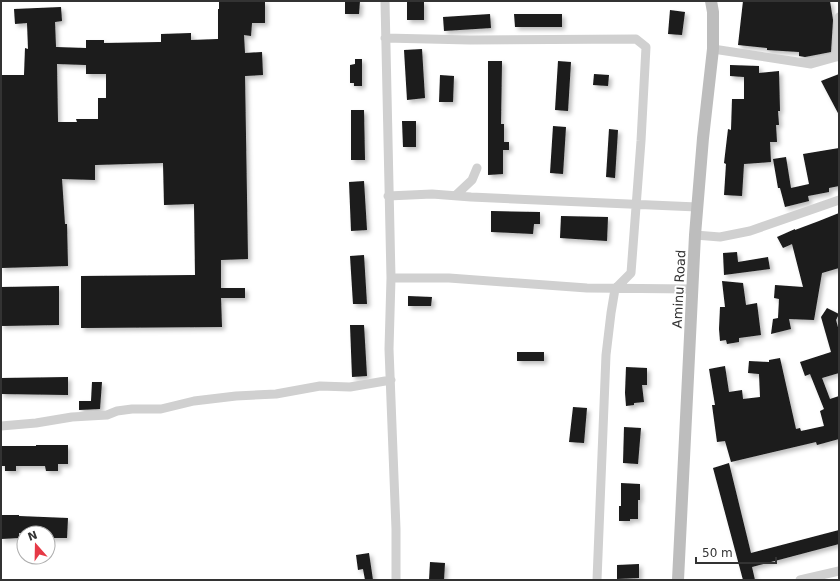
<svg xmlns="http://www.w3.org/2000/svg" width="840" height="581" viewBox="0 0 840 581" font-family="'DejaVu Sans',sans-serif">
	<style>
		.building { fill: #1a1a1a; fill-rule: evenodd; filter: url(#shadow) }
		.lines { fill: none; stroke-linecap: round; stroke-linejoin: round }
		.street { stroke: #d0d0d0; stroke-width: 9 }
		.secondary { stroke: #bdbdbd; stroke-width: 12 }
		.labels { text-anchor: middle; dominant-baseline: central; stroke-width: 4; stroke-linejoin: round; paint-order: stroke }
		.street-label { font-size: 13px; fill: #333; stroke: #fff }
	</style>
	<defs>
		<filter id="shadow"><feDropShadow dx="3" dy="3" stdDeviation="2" flood-color="#0004"/></filter>
	</defs>
	<rect width="100%" height="100%" fill="#fff"/>
	<path class="building" d="M219 1H265V23H252L251 36 244 35 245 53 262 52 263 75 245 76 248 259 221 260V288H245V298H221L222 327 81 328V276L195 275 194 204 164 205 163 163 95 165V180L62 179 65 224H67L68 266 1 268V75H24L25 48 28 49 27 23 15 24 14 9 61 7 62 21 55 22 56 47 86 48V40H104V43L161 42V34L191 33V40L218 39V9H219ZM57 64 86 65V74H106V98H98V119H76L77 122H58Z
		M345 1H360L359 14H345Z
		M407 1H424V20H407Z
		M743 1H830L833 20 831 52 805 57 799 56V52L767 50V48L738 45Z
		M670 10 685 12 682 35 668 34Z
		M490 14 491 28 444 31 443 17Z
		M514 14H562V27H515Z
		M422 49 425 98 407 100 404 50Z
		M355 59H362V86H354V83H350V65L355 64Z
		M488 61H502L501 124H504V142H509V150H503V174L488 175Z
		M558 61 571 62 568 111 555 110Z
		M730 65 759 66V73L779 71 780 111H778L779 125H776L777 142H770L771 162 744 164 742 196 724 195 726 164 724 163 728 129 731 130 732 99H744V77L730 76Z
		M594 74 609 75 608 86 593 85Z
		M839 74V115L821 81Z
		M440 75 454 76 453 102H439Z
		M351 110H364L365 160H351Z
		M402 121H416V147H403Z
		M553 126 566 127 563 174 550 173Z
		M609 129 618 130 615 178 606 177Z
		M839 148V186L829 188V192L808 196 809 201 785 207 780 188H778L773 159 786 157 791 188 809 184 803 154Z
		M364 181 367 230 351 231 349 182Z
		M491 211 540 212V224H534L533 234 491 232Z
		M839 213V268L822 273 814 320 789 319 791 329 771 334 773 319 778 318 779 299 774 298 775 285 803 287 792 244 783 248 777 237 795 229V230L819 221Z
		M561 216 608 217 607 241 560 238Z
		M737 252 738 262 768 257 770 269 724 275 723 253Z
		M364 255 367 304H353L350 256Z
		M722 281 743 283 746 305 757 303 761 335 739 338V342L727 344 726 340 720 341 719 329 720 307H725Z
		M59 286V325L1 326V287Z
		M408 296 432 297 431 306H408Z
		M827 308 839 314 836 320 839 331V373L822 378 830 399 839 396V439L817 445 816 442 731 462 725 441 717 442 712 405H715L709 369 725 366 729 392 742 390 743 399 760 397 759 374 748 373 749 361 769 362V360L780 358 796 429 800 428 801 431 824 426 820 411 824 409 810 374 805 376 800 362 831 352 821 317Z
		M350 325H364L367 376 352 377Z
		M517 352H544V361H517Z
		M626 367 647 368V385H642L644 402 634 403V405L626 406 625 393Z
		M68 377V395L1 394V378Z
		M92 382H102L100 409 79 410V401H91Z
		M573 407 587 408 584 443 569 442Z
		M624 427 641 428 638 464 623 463Z
		M36 445H68V464H58V471H46L45 466H16V471H5V466H1V446H36Z
		M729 463 751 553 839 530V544L752 567 755 580H743L713 468Z
		M621 483 640 484V500H638V519H630V521H619V506H621Z
		M1 515H19V516L68 518 67 538H48V533H19V538L1 539Z
		M369 553 373 580H365L363 569 358 570 356 555Z
		M430 562 445 563 444 580H429Z
		M639 564V578L617 579V565Z"/>
	<g class="lines">
		<path class="street" d="M385 1 391 278 389 349 396 529V580
			M385 38 470 40 636 39 646 47 641 141 631 273 615 289 611 313 606 355 597 580
			M713 49 811 64 839 56
			M837 57 839 17
			M456 195 472 180 477 168
			M388 196 432 194 471 197 697 207
			M695 235 720 237 750 231 839 200
			M391 278H449L587 288 693 289
			M1 426 36 423 72 417 107 415 117 411 132 409H161L194 401 236 396 276 394 320 386 350 387 391 380
			M800 580 839 571"/>
		<path class="secondary" d="M678 580 695 235 703 138 713 49V12L711 1"/>
	</g>
	<g class="labels">
		<g class="street-label">
			<text transform="translate(679 289) rotate(-87)">Aminu Road</text>
		</g>
	</g>
	<rect width="840" height="581" fill="none" stroke="#333333" stroke-width="4"/>
	<g transform="translate(36 545) rotate(340)"><circle r="19" fill="#ffffff" stroke="#adadad"/>
	<path d="M0-3L7 15L0 10L-7 15Z" fill="#e63946"/>
	<text y="-6" font-size="11" font-weight="bold" text-anchor="middle" fill="#333333">N</text>
	</g>
	<path d="M696 557v6h80v-6" fill="none" stroke="#333333" stroke-width="2"/>
	<text x="702" y="557" font-size="12" fill="#333333" stroke="#ffffff" stroke-width="3" paint-order="stroke">50 m</text>
</svg>
